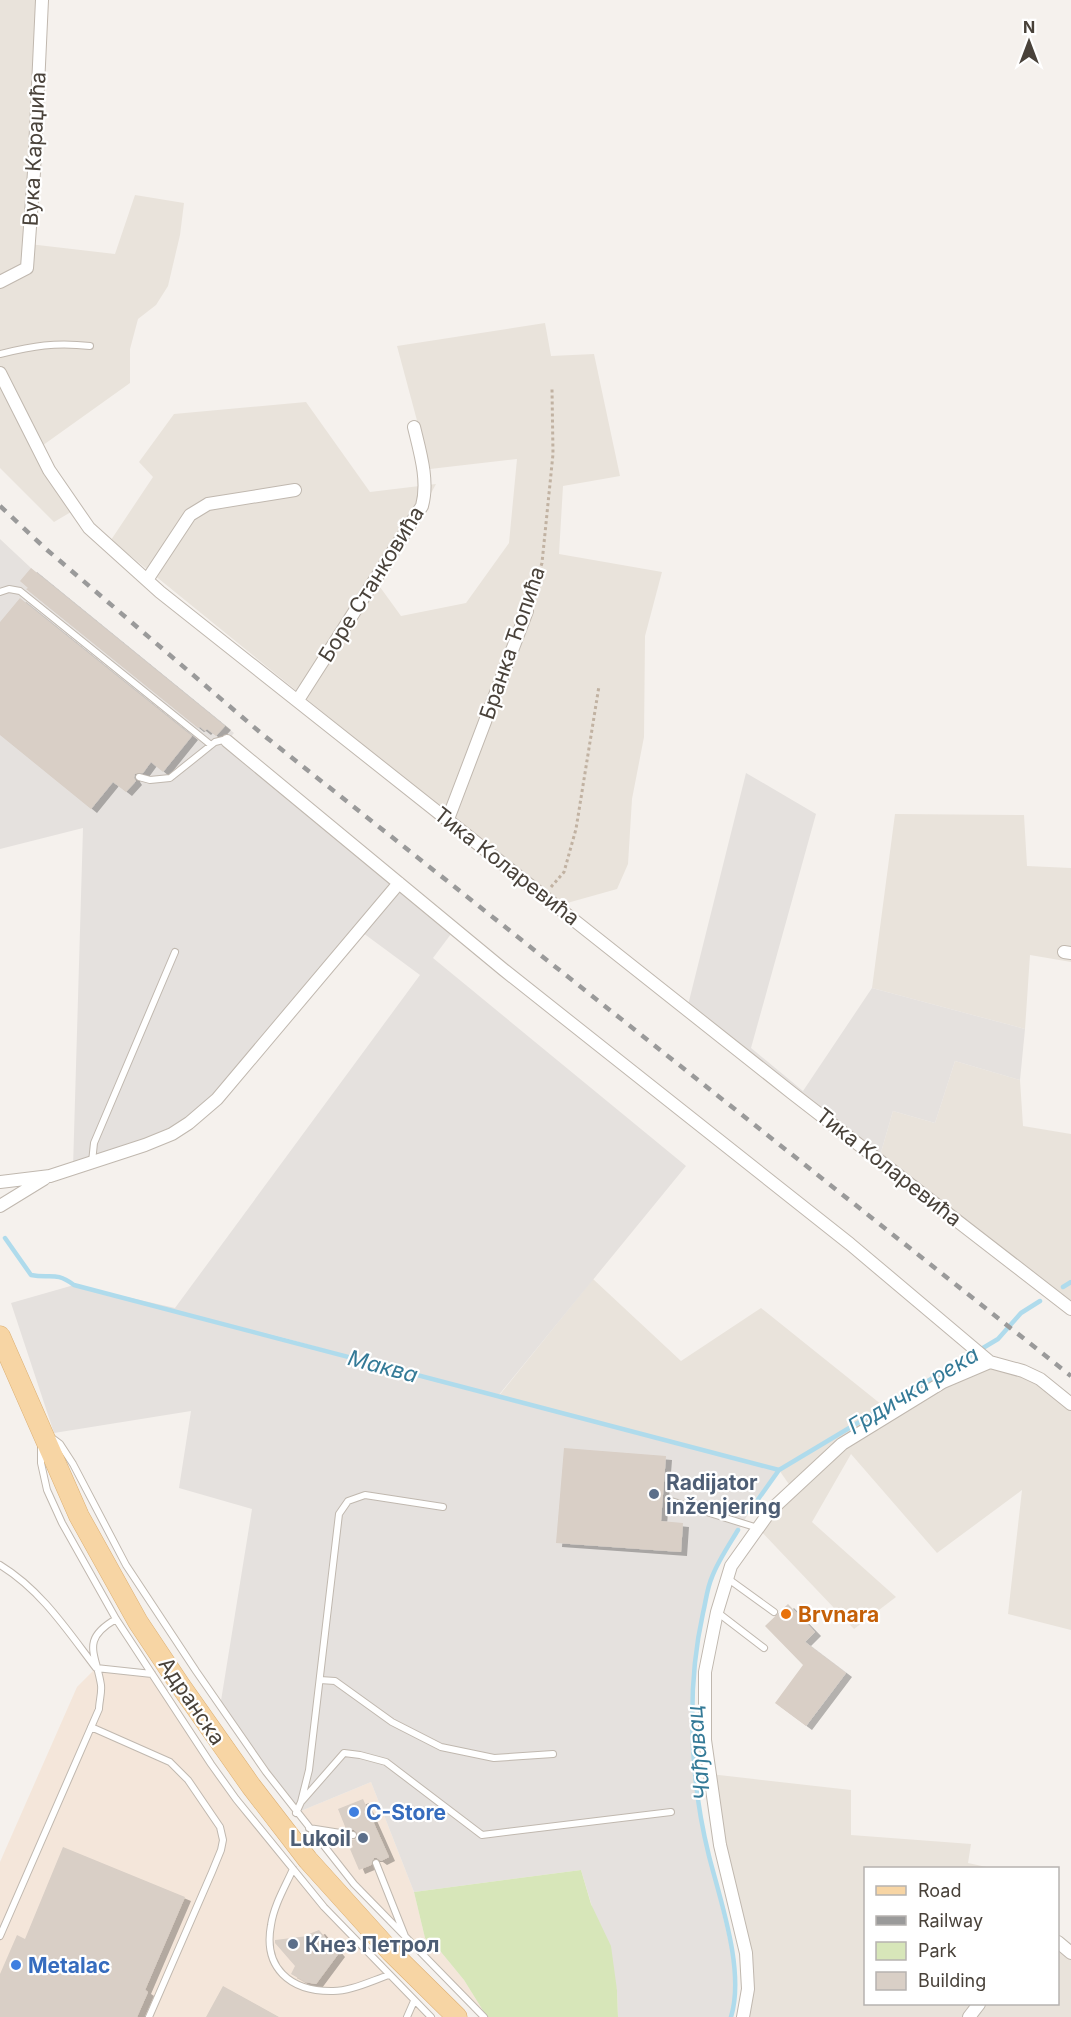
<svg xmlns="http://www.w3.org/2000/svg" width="1071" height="2017" viewBox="0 0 1071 2017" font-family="Inter,sans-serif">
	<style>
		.residential { fill: #e9e3db }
		.commercial { fill: #f4e6da }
		.industrial { fill: #e5e1de; fill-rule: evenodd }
		.green { fill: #d7e6b9 }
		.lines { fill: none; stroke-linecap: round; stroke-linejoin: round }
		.stream { stroke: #afdbec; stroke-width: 4.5 }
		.building { fill: #d9cfc6; filter: url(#shadow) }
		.lane-casing { stroke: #c0b8af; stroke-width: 8 }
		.street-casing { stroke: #c0b8af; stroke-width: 14 }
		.primary-casing { stroke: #dcb074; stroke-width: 21 }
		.path { stroke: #c1b2a2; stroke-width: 3; stroke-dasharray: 3 3; stroke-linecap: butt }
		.lane { stroke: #fff; stroke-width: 6 }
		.street { stroke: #fff; stroke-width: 12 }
		.primary { stroke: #f7d5a4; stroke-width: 20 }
		.rail { stroke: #9a9a9a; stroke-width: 4.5; stroke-dasharray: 8 8; stroke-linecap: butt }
		.service-dot { fill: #5c6f8a; stroke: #fff; stroke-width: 2 }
		.food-dot { fill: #e8710a; stroke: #fff; stroke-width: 2 }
		.shop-dot { fill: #3f7fe0; stroke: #fff; stroke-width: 2 }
		.labels { text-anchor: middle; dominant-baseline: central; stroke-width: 4.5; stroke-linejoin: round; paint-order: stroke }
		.street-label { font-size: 21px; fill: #49423a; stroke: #fff }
		.service-label { font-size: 21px; font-weight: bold; fill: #4e5e75; stroke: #fff; text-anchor: start }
		.food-label { font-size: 21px; font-weight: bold; fill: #c56008; stroke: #fff; text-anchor: start }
		.shop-label { font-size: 21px; font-weight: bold; fill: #366cbe; stroke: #fff; text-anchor: start }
		.water-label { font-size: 22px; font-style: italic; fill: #347a97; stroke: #fff }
	</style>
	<defs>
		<filter id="shadow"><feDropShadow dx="6" dy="4" stdDeviation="0" flood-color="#0004"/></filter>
	</defs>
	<rect width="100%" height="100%" fill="#f5f1ed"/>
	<path class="residential" d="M0 0H42L29 244 115 254 135 195 184 203 180 235 168 286 156 305 138 319 130 349V383L39 448 76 509 54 522 0 468Z
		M545 323 551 356 594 354 620 476 563 486 559 554 662 572 645 636 644 737 632 799 628 864 617 889 560 905 111 540 153 477 139 462 174 414 306 402 370 492 436 484 380 587 401 616 466 603 509 543 517 459 430 469 397 346Z
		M895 814 1024 815 1027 866 1071 868V962L1030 955 1025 1029 872 988Z
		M955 1061 1020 1080 1023 1126 1071 1134V1309L879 1159 893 1111 935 1123Z
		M593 1279 681 1361 761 1308 892 1413 990 1362 1040 1379 1071 1404V1630L1008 1614 1022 1490 937 1553 851 1454 812 1522 896 1597 854 1629 758 1528 793 1490 779 1470 498 1397Z
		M710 1774 851 1790V1835L971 1844 968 1863 991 1868H866V2004H1058V1942L1071 1953V2017H743L748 1989Z"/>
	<path class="commercial" d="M96 1668 152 1674 211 1764 324 1907 431 2017H0V1862L77 1687Z
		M371 1782 414 1892 425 1938 441 1952 464 1980 487 2017H484L406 1939 296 1813Z"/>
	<path class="industrial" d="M0 539 31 568 225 726 234 733 227 741 454 930 433 958 686 1166 498 1396 779 1470 752 1507 711 1579 695 1651 693 1691 695 1775 708 1853 735 1968V1991L731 2017H618L617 1990 581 1870 414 1892 371 1782 296 1813 220 1707 252 1509 179 1488 191 1411 54 1433 11 1303 74 1285 175 1308 420 975 359 930 189 1123 73 1168 83 828 0 849ZM259 1331 440 1381 366 1362Z
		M746 773 816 814 751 1048 803 1091 872 988 1025 1029 1020 1080 955 1061 935 1123 893 1111 879 1159 687 1009Z"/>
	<path class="green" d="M581 1870 591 1904 611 1946 617 1990 618 2017H487L464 1980 441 1952 425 1938 414 1892Z"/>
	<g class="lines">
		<path class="stream" d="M5 1238 31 1275C51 1279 55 1271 74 1285L779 1470
			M1063 1287 1071 1282
			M749 1512 779 1470 998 1339 1021 1313 1040 1301
			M731 2017C745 1971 721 1903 709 1856 690 1780 686 1689 703 1613 706 1601 707 1588 712 1577 718 1561 729 1545 738 1530"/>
	</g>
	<path class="building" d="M31 568 225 726 216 736 207 729 205 731 200 727 198 728 26 589 28 588 20 581Z
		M20 598 192 736 163 772 151 762 143 773 135 774 134 778 136 781 126 792 113 782 91 809 0 735V622Z
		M564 1448 666 1456 661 1521 683 1523 681 1552 556 1543Z
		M788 1604 815 1632 805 1642 846 1673 806 1726 775 1703 803 1665 765 1626Z
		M363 1799 389 1857 381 1861 377 1858H374L371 1865 359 1870 350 1849 353 1847 350 1840 357 1839 358 1834 354 1830 346 1829 338 1809Z
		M63 1847 185 1897 145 1990 148 1992 137 2017H0V1974L17 1935 25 1939Z
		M319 1930 339 1953 316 1984 305 1982 291 1974 295 1966 275 1943V1940L308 1936 309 1934Z
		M223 1986 279 2017H206Z"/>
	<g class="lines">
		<defs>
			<path id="lane" d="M0 354C33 346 55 342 90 346
				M0 592 9 589 20 591 211 745
				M139 777 150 780 170 778 215 742 223 740 226 741
				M92 1162 94 1143 175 952
				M52 1438 60 1444 73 1464 126 1565 196 1671 266 1772 354 1884 484 2017
				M41 1447V1463L47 1490 62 1523 116 1619 211 1764 236 1799 324 1907 431 2017
				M668 1500 758 1528
				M0 1565C41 1590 67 1630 96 1668L152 1674
				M727 1578 774 1612
				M717 1612 764 1648
				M320 1680 335 1681 392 1722 441 1747 494 1758 553 1754
				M91 1727 170 1762 188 1780 220 1827 223 1840 221 1850 212 1872 149 2017
				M301 1802 344 1753 360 1755 386 1762 482 1835 671 1812
				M296 1813 301 1802 309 1770 339 1514 348 1501 365 1495 443 1507
				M309 1828 353 1835
				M376 1863 405 1936
				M293 1869C285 1887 274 1905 271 1925 263 1968 290 1991 331 1991 349 1992 371 1981 389 1975
				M0 1936 99 1709C99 1702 102 1693 101 1685 96 1653 80 1640 116 1619
				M407 2017 414 2001"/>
			<path id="street" d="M0 282 27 268 34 172 42 0
				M0 373 49 470 89 528 160 592 792 1093 1071 1309
				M147 580 190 515 208 504 295 490
				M298 700 422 506C429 481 420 452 414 427
				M227 741 504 970 850 1244 990 1362
				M448 819 527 611
				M1064 952 1071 953
				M0 1182 50 1176 145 1145 172 1134 189 1123 217 1099 399 883
				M0 1206 44 1179
				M1058 1942 1071 1953
				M743 2017 748 1989 746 1953 720 1845 705 1740V1672L717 1612 731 1566 771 1510 842 1444 943 1382 990 1362 1023 1371 1040 1379 1071 1404
				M969 2017 979 2004"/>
			<path id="primary" d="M0 1336 79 1516 138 1622 180 1685 251 1786 308 1860 391 1952 457 2017"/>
		</defs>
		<use href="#lane" class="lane-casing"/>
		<use href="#street" class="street-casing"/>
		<use href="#primary" class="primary-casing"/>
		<path class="path" d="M530 600 542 563 553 454 552 389
			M551 887 564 872 576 829 599 686"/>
		<use href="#lane" class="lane"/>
		<use href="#street" class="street"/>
		<use href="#primary" class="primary"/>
		<path class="rail" d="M0 506 46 549 262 734 1071 1376"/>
	</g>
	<g class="service-dot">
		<circle cx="654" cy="1494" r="6"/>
		<circle cx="363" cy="1838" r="6"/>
		<circle cx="293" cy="1944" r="6"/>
	</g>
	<circle class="food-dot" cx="786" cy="1614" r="6"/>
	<g class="shop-dot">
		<circle cx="354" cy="1812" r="6"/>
		<circle cx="16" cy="1965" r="6"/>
	</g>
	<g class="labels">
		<g class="street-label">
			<text transform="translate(34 149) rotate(-87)">Вука Караџића</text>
			<text transform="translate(371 584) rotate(-58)">Боре Станковића</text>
			<text transform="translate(512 643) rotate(-71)">Бранка Ћопића</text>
			<text transform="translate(507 866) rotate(38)">Тика Коларевића</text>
			<text transform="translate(889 1167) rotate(38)">Тика Коларевића</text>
			<text transform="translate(192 1701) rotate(56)">Адранска</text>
		</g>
		<g class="service-label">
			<text x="666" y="1482">Radijator<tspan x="666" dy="24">inženjering</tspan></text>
			<text x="351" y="1838" text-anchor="end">Lukoil</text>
			<text x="305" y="1944">Кнез Петрол</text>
		</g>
		<g class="food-label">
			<text x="798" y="1614">Brvnara</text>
		</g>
		<g class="shop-label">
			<text x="366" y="1812">C-Store</text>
			<text x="28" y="1965">Metalac</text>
		</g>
		<g class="water-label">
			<text transform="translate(383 1366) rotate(15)">Маква</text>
			<text transform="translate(913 1390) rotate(-31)">Грдичка река</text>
			<text transform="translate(698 1753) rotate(-95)">Чађавац</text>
		</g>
	</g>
	<rect x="864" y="1867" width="195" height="138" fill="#ffffff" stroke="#b6b3b0" stroke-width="1.5"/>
	<rect x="876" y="1886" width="30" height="9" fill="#f7d5a4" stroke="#b6b3b0" stroke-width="1.5"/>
	<text x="918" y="1897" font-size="18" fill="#49423a">Road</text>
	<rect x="876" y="1916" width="30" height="9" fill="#9a9a9a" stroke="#b6b3b0" stroke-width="1.5"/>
	<text x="918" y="1927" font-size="18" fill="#49423a">Railway</text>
	<rect x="876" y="1942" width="30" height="18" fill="#d7e6b9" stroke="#b6b3b0" stroke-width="1.5"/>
	<text x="918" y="1957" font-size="18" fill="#49423a">Park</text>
	<rect x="876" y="1972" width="30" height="18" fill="#d9cfc6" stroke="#b6b3b0" stroke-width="1.5"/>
	<text x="918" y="1987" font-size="18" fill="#49423a">Building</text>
	<g transform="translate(1029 42)" stroke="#ffffff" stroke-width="4.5" paint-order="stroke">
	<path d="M0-4.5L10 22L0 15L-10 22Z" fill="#49423a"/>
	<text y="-9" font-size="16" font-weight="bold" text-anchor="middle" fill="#49423a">N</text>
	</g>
</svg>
